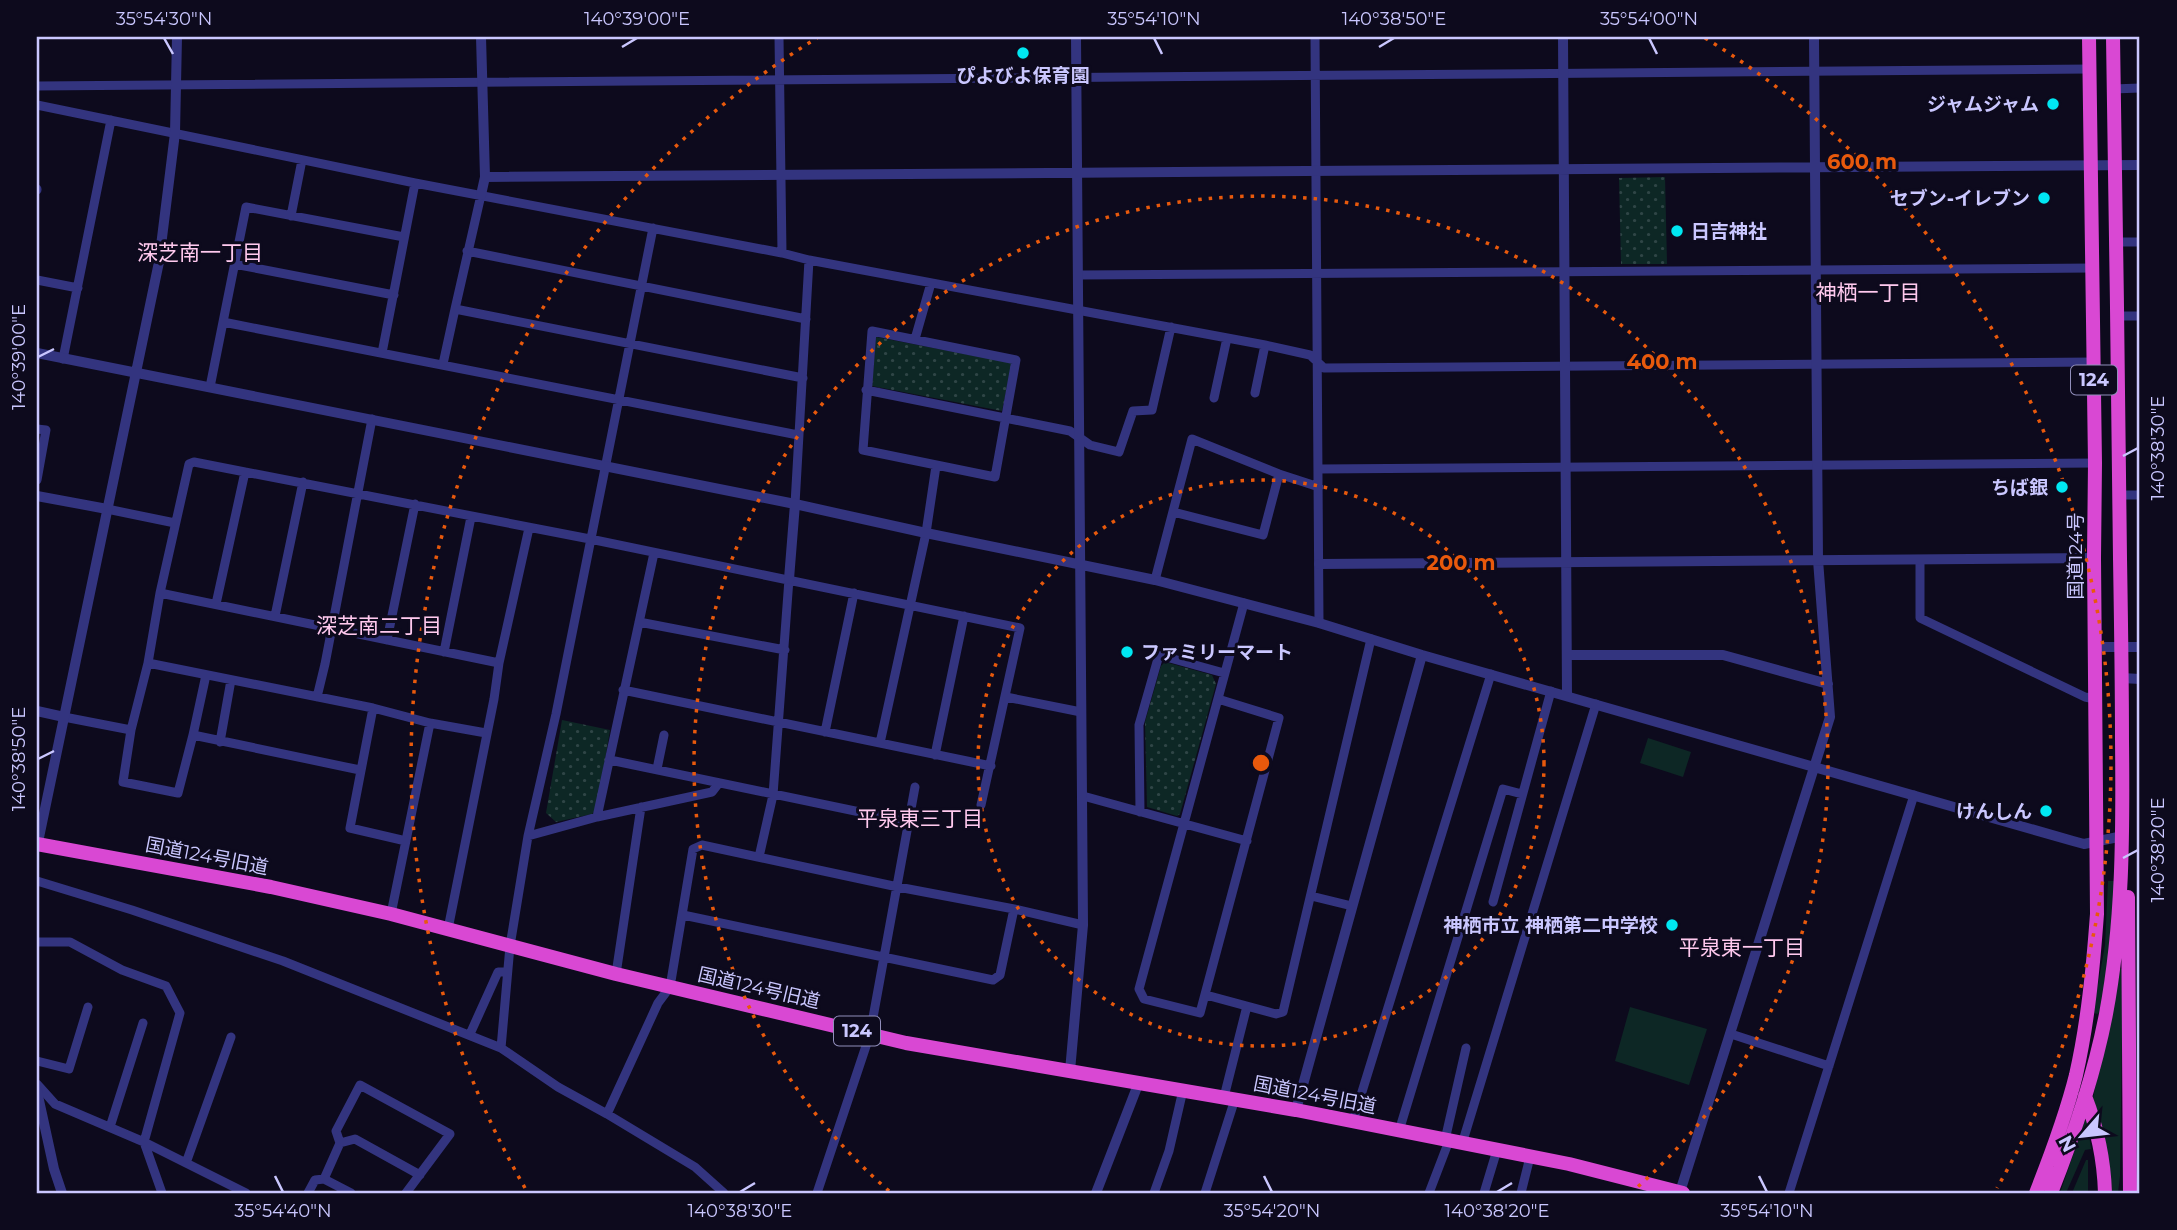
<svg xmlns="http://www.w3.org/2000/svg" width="2177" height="1230" viewBox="0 0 2177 1230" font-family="Montserrat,'Noto Sans JP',sans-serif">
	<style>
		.grass { fill: #0d2725 }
		.park { fill: url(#park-dots) }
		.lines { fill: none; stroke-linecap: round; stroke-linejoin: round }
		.minor { stroke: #33347f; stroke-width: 9 }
		.tertiary { stroke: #33347f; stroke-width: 10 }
		.trunk { stroke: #d948d3; stroke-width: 14 }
		.ticks { fill: none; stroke: #cac7ff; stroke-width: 2.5 }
		.ring { fill: none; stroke: #e8590c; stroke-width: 3.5; stroke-dasharray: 3.5 7 }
		.poi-dot { fill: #00e7f2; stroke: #0d0a1d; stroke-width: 2.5 }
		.labels { text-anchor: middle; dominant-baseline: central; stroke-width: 6; stroke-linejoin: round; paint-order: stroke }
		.shield { fill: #0d0a1d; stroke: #918ebb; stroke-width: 2 }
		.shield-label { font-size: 18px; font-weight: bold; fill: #cac7ff }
		.poi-label { font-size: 19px; font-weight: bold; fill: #cac7ff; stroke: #0d0a1d; text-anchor: end }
		.street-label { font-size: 19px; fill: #cac7ff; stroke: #0d0a1d }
		.neighbourhood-label { font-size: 21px; fill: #ffc9ee; stroke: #0d0a1d }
		.centre { fill: #e8590c; stroke: #0d0a1d; stroke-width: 3.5 }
		.ring-label { font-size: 21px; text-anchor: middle; font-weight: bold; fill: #e8590c; stroke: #0d0a1d; stroke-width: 6; stroke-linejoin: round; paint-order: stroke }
		.neatline { fill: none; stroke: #cac7ff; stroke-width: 2.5 }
		.ticks-label { font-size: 18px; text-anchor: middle; fill: #cac7ff }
	</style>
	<defs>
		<pattern id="park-dots" width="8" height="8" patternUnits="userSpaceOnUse" patternTransform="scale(1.75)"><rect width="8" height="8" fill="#0d2725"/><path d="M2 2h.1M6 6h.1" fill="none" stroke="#2f4546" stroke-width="1.8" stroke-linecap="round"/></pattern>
	</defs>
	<rect width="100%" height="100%" fill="#0d0a1d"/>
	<path class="grass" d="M1648 738 1691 752 1683 777 1640 763Z
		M2108 881H2114V897L2104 999 2098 1014 2093 1013 2105 945Z
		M2119 969H2123L2120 1176 2118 1193H2110L2093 1098Z
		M1630 1007 1707 1029 1689 1085 1615 1061Z
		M2085 1120H2087L2091 1149 2085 1150 2066 1193H2060Z
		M2086 1160H2088V1193H2072Z"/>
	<path class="park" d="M1665 177 1667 264H1621L1619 178Z
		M876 337 1012 363 1002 411 872 386Z
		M1165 662 1212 675 1216 684 1180 814 1177 816 1147 807 1145 722 1161 666Z
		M562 720 610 730 597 809 592 814 556 822 546 813Z"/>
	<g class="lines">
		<path class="minor" d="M779 37 782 253
			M1315 37 1319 623
			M37 86 2090 69
			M2113 89 2140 88
			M37 105 415 183 782 253 809 260 1265 345 1310 355 1324 368 2094 362
			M37 189V190
			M481 195 455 309 803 378
			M291 216 302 160
			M2116 242H2140
			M467 251 806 319
			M234 264 394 295
			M1079 275 2093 268
			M37 280 78 288
			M2117 316H2140
			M223 322 798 435
			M872 331 1016 360 995 477 863 450Z
			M915 339 931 283
			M382 353 415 183
			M63 359 111 120
			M443 364 455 309
			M210 387 246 207 404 237
			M866 390 1070 431 1090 445 1119 452 1133 411 1152 410 1171 327
			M1255 393 1265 345
			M1214 398 1227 338
			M37 429 46 430 37 480
			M1319 469 2095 463
			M2119 495H2140
			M795 504 809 260
			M107 509 175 523
			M1173 512 1263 535 1279 474
			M1920 560V618L2085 697 2095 699
			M1155 580 1192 439 1279 474 1319 487
			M160 593 499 663
			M216 604 245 472
			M275 616 303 482
			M639 622 785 650
			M387 640 415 504
			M444 652 471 517
			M148 663 373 708 430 723 486 733
			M206 675 193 735 360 770
			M623 690 991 766
			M317 697 325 664 372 419
			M1006 697 1081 712
			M1218 699 1279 718 1200 1013 1144 999 1139 989 1244 603
			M373 708 350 828 406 841
			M64 717 131 730
			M825 732 854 593
			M193 735 178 793 123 782 131 730 148 663 160 593 189 464 194 462 590 539 1020 628 981 805
			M220 742 231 680
			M880 743 926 533 936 466
			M935 755 964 616
			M610 760 908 822
			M657 769 664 735
			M1083 796 1247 841
			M1140 812 1139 725 1159 655 1224 673
			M597 817 654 553
			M528 836 597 817 712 792 719 783
			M759 857 773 795 789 579
			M37 881 132 910 283 961 501 1048 558 1087 607 1114 695 1167 724 1193
			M1311 896 1352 906
			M1493 902 1551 691
			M391 914 430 723
			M683 915 993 980 1000 975 1014 909
			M448 929 494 699 499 663 529 528
			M37 942H70L122 970 166 986 180 1013 144 1142 162 1193
			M616 974 641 807
			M1206 995 1276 1014 1283 1012 1371 639
			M470 1034 498 972H507
			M1731 1034 1829 1066
			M501 1048 510 946 528 836 556 714 653 228
			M37 1061 69 1069 88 1007
			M37 1084 55 1104 144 1142 246 1193
			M1224 1097 1247 1006
			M607 1114 658 1003 670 987 693 849 702 845 898 887 1014 909 1083 925
			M1353 1121 1491 674
			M110 1127 143 1023
			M1399 1131 1503 789 1522 794
			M340 1143 355 1139 420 1175
			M1462 1144 1596 704
			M186 1163 231 1037
			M308 1193 315 1180 324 1179
			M351 1193 324 1179 340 1143 336 1131 360 1085 450 1134 406 1193
			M817 1193 870 1034 915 787
			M1154 1193 1169 1151 1183 1090
			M1205 1193 1235 1099
			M1429 1193 1447 1146 1445 1140 1466 1048
			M1484 1193 1497 1150
			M1521 1193 1530 1157
			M1789 1193 1914 795"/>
		<path class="tertiary" d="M1563 37 1567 695
			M485 177 2140 165
			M481 195 485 177 481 37
			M37 353 795 504 926 533 1155 580 1319 623 1422 655 2073 841 2084 844 2123 836
			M37 496 107 509
			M1319 564 2094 558
			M789 579 795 504
			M2095 647H2140
			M1568 655H1723L1828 684
			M2122 678 2140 679
			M37 711 64 717
			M37 847 159 262 175 133 177 37
			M1070 1071 1083 925 1076 37
			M37 1091 54 1169 62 1193
			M1296 1110 1422 655
			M1680 1192 1830 717 1818 560 1814 37
			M1096 1193 1139 1082"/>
		<path class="trunk" d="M37 844 271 887 391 914 616 974 906 1043 1296 1110 1569 1164 1683 1193
			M2128 897 2130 1193
			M2085 1096C2097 1127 2104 1159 2105 1193
			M2036 1193C2051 1155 2066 1115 2076 1075 2088 1022 2093 968 2097 914L2094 558 2095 463 2089 37
			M2051 1193C2074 1135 2094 1076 2106 1014 2123 923 2123 832 2122 740 2122 679 2121 619 2120 558 2118 384 2116 211 2113 37"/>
	</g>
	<path class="ticks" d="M164 38 173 54M1154 38 1162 54M1649 38 1657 54M622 47 637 38M1379 47 1394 38M38 357 54 349M2123 456 2138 448M38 759 54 751M2123 858 2138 850M275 1176 283 1192M1264 1176 1272 1192M1759 1176 1767 1192M740 1192 755 1183M1497 1192 1512 1183"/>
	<g class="ring">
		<circle cx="1261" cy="763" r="283"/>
		<path d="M889 1191A567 567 0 1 1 1633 1191"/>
		<path d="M525 1188A850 850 0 0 1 817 38M1705 38A850 850 0 0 1 1997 1188"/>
	</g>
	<g class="poi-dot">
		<circle cx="1023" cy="53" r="7"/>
		<circle cx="2053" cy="104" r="7"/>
		<circle cx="2044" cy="198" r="7"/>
		<circle cx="1677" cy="231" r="7"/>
		<circle cx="2062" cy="487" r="7"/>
		<circle cx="1127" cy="652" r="7"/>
		<circle cx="2046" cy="811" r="7"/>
		<circle cx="1672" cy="925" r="7"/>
	</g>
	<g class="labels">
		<g class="shield">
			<rect x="2071" y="365.5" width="46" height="29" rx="5"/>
			<rect x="834" y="1016.5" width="46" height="29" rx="5"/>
		</g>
		<g class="shield-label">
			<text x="2094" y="380">124</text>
			<text x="857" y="1031">124</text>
		</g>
		<g class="poi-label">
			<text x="1023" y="75" text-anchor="middle">ぴよびよ保育園</text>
			<text x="2039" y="104">ジャムジャム</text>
			<text x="2030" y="198">セブン-イレブン</text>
			<text x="1691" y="231" text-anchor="start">日吉神社</text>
			<text x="2048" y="487">ちば銀</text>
			<text x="1141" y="652" text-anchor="start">ファミリーマート</text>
			<text x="2032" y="811">けんしん</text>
			<text x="1658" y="925">神栖市立 神栖第二中学校</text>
		</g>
		<g class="street-label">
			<text transform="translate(2075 556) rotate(-90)">国道124号</text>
			<text transform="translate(207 856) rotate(11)">国道124号旧道</text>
			<text transform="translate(759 988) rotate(13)">国道124号旧道</text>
			<text transform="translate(1315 1095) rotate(11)">国道124号旧道</text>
		</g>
		<g class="neighbourhood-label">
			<text x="200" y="252">深芝南一丁目</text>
			<text x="1868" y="292">神栖一丁目</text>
			<text x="379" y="625">深芝南二丁目</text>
			<text x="920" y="818">平泉東三丁目</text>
			<text x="1742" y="947">平泉東一丁目</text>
		</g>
	</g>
	<circle cx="1261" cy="763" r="10" class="centre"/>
	<g class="ring-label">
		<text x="1862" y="169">600 m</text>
		<text x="1662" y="369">400 m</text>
		<text x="1461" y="570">200 m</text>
	</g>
	<rect width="2177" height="1230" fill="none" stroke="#0d0a1d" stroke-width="77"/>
	<g transform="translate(2082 1136) rotate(242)" stroke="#0d0a1d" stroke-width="5" paint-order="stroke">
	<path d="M0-5L12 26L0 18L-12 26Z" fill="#cac7ff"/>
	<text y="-10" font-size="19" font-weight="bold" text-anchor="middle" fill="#cac7ff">N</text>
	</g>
	<rect x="38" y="38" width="2100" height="1154" class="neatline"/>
	<g class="ticks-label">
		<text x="164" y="25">35°54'30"N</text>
		<text x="637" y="25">140°39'00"E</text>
		<text x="1154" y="25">35°54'10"N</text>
		<text x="1394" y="25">140°38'50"E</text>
		<text x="1649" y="25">35°54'00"N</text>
		<text transform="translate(19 357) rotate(-90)" y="6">140°39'00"E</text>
		<text transform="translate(2158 448) rotate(-90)" y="6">140°38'30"E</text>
		<text transform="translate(19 759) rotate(-90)" y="6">140°38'50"E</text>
		<text transform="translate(2158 850) rotate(-90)" y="6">140°38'20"E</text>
		<text x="283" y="1217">35°54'40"N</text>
		<text x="740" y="1217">140°38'30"E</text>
		<text x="1272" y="1217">35°54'20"N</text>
		<text x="1497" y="1217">140°38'20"E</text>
		<text x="1767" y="1217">35°54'10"N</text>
	</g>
</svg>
